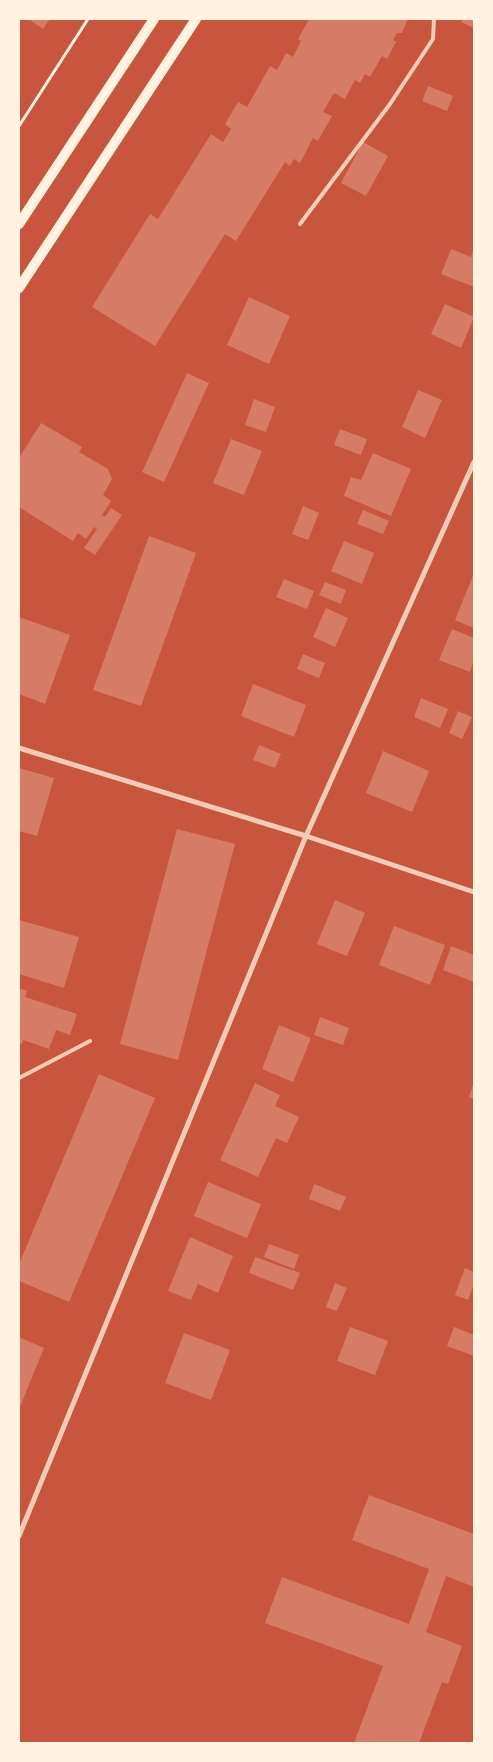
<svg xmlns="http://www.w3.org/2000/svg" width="493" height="1762" viewBox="0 0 493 1762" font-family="Montserrat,sans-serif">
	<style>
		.building { fill: #d67c66 }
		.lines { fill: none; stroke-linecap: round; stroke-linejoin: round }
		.path { stroke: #fff3e0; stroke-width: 3 }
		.service { stroke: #f1ccb7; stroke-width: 4 }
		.minor { stroke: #f1ccb7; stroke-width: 5 }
		.secondary { stroke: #fff3e0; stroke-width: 10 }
	</style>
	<rect width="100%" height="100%" fill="#c8553d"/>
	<path class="building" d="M28 19H50L43 29Z
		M309 19H408L402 33H397L393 40 396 42 387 59 382 56 370 77 365 74 360 83 355 80 345 99 334 93 323 112 332 116 318 141 313 138 300 163 294 159 290 166 285 162 236 241 225 234 155 346 92 307 150 214 158 219 211 134 223 142 231 129 225 124 238 102 247 107 270 66 277 70 286 53 293 57 301 41 298 39Z
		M463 19H474V28L461 22Z
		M428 86 453 96 447 111 422 101Z
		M363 142 388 156 366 196 341 183Z
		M474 248V287L441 274 451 249 471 257Z
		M249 297 290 316 269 364 227 345Z
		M445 304 474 317 461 348 431 334Z
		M187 373 209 383 164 482 142 472Z
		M418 390 442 400 425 438 402 427Z
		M254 399 275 407 266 432 245 425Z
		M41 423 82 447 79 452 108 469 112 479 103 495 111 501 102 515 105 517 111 508 122 515 95 555 84 548 97 529 94 527 86 539 78 533 73 541 19 507V458Z
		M340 429 367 439 361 455 334 445Z
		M231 439 262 451 244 495 213 483Z
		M373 453 411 469 391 516 344 496 351 477 361 480Z
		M303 506 319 513 308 540 292 534Z
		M363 510 389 521 383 534 357 524Z
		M149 536 196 553 141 706 93 690Z
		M344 541 374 553 362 584 331 571Z
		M474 573V628L455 620Z
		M284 579 314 591 307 609 276 597Z
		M325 582 346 590 341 604 319 595Z
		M326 608 348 618 335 647 313 637Z
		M19 617 70 635 45 704 19 694Z
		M452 629 474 638V660L470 672 439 660Z
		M303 654 325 663 319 678 297 669Z
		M253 684 306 705 294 737 241 716Z
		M421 698 448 709 440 728 414 717Z
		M458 711 472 717 462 739 449 733Z
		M259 745 281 754 275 768 253 760Z
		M383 751 429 771 412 812 366 793Z
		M19 768 54 778 37 836 19 831Z
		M177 829 235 844 178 1060 120 1044Z
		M335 900 365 913 347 956 317 944Z
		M19 920 79 937 64 988 19 974Z
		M394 926 445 945 430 985 379 965Z
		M451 946 474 955V982L443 970Z
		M19 988 27 991 25 997 77 1014 70 1035 56 1030 49 1049 23 1040 22 1044 19 1043Z
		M320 1017 349 1028 343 1045 314 1035Z
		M279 1025 311 1038 293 1082 262 1069Z
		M99 1074 155 1098 69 1302 19 1281V1264Z
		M474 1082V1099L469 1097Z
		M255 1083 280 1095 275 1106 299 1117 287 1143 276 1138 258 1177 220 1160Z
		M208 1182 261 1204 247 1238 194 1216Z
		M314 1184 346 1197 340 1211 309 1199Z
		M190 1237 233 1256 218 1293 198 1284 191 1300 168 1291Z
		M269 1244 299 1255 294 1269 264 1257Z
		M255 1257 300 1273 293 1290 249 1273Z
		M465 1268 474 1272V1284L468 1300 455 1295Z
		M335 1283 347 1288 337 1311 326 1307Z
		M350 1327 388 1341 375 1375 337 1361Z
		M454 1327 474 1335V1356L447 1346Z
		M184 1333 230 1350 211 1400 165 1383Z
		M19 1337 44 1348 19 1409Z
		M369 1495 474 1534V1587L446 1576 426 1632 462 1646 448 1684 442 1682 419 1743H354L383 1666 265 1623 282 1577 409 1624 429 1569 352 1540Z"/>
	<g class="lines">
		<path class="path" d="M19 126 88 19"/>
		<path class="service" d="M300 224 390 104 433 39 434 19
			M19 1078 90 1041"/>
		<path class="minor" d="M19 748 306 836 474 892
			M19 1536 306 836 474 462"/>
		<path class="secondary" d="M19 224 154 19
			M19 288 196 19"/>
	</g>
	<rect width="493" height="1762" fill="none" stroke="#fff3e0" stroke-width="40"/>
</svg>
